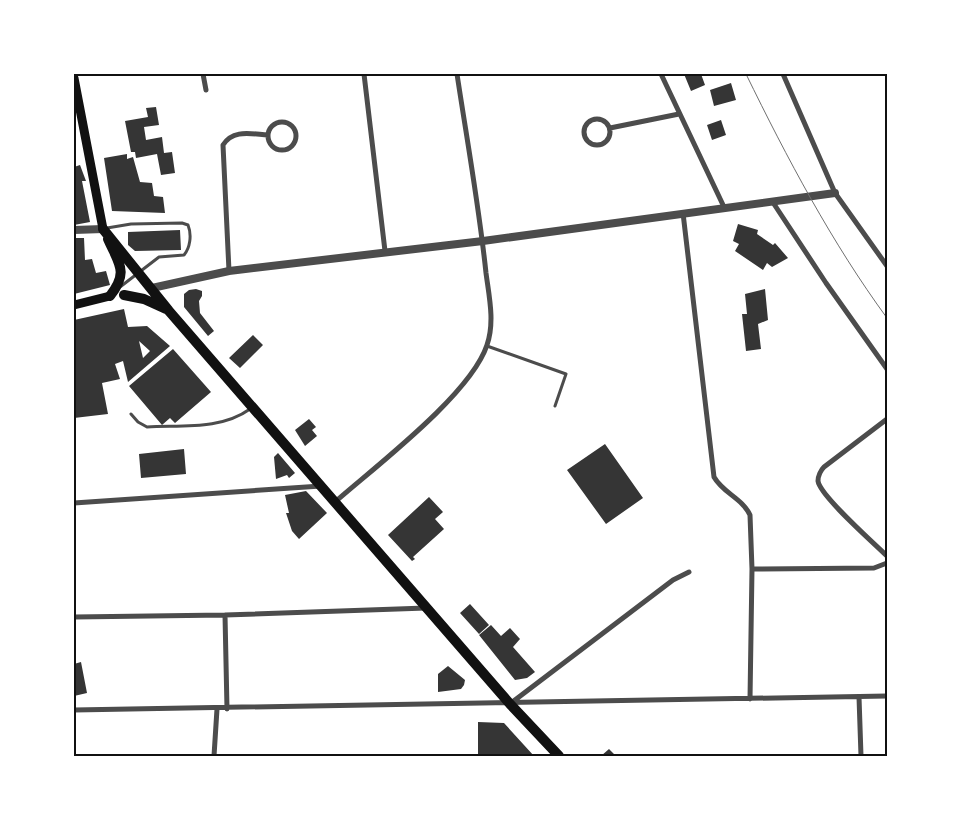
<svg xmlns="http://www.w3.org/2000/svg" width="961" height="830" viewBox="0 0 961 830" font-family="'PT Serif',serif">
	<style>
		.building { fill: #353535; fill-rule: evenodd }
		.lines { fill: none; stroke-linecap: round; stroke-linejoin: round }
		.service { stroke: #4c4c4c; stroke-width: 3 }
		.minor { stroke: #4c4c4c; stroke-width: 5 }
		.tertiary { stroke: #4c4c4c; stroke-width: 8 }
		.secondary { stroke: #111; stroke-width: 9 }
		.primary { stroke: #111; stroke-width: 10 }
		.tram { stroke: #707070; stroke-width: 1 }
		.neatline { fill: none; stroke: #111; stroke-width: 2 }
	</style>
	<rect width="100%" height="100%" fill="#fff"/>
	<path class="building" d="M684 74H701L705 85 691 91Z
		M731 83 736 100 714 106 710 90Z
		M156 107 159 125 144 127 146 140 162 137 164 153 172 152 175 173 161 175 157 154 136 158 135 152H131L125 121 148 117 146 108Z
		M721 120 726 135 712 140 707 125Z
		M127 154V159L133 157 140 182 152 183 154 196 163 197 165 213 112 211 104 158Z
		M80 165 86 181H82L90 222 74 225V167Z
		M738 224 758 230 757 234 773 245 775 243 788 258 772 267 767 263 763 270 735 251 739 244 733 241Z
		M180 230 181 250 135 251 128 245V232Z
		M74 238H84L85 260 92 259 96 273 106 271 110 285 74 294Z
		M196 289 202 291V296L199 301 200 313 214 331 208 336 184 307V294L189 290Z
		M765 289 768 320 758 324 761 349 746 351 742 314H747L745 294Z
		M124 309 128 327 147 326 170 346 128 382 123 361 115 364 120 379 102 383 108 414 74 418V320ZM139 341 150 351 143 358Z
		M253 335 263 345 240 368 229 358Z
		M173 349 211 392 175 423 170 418 162 425 129 386Z
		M309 419 316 427 312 430 317 436 305 446 295 430Z
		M605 444 643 498 606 524 567 470Z
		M184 449 186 474 141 478 139 454Z
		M278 453 295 473 289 478 287 475 276 479 274 457Z
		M306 491 327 513 299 539 292 531 286 513H289L285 495Z
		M429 497 443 512 435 519 444 529 413 557 415 559 412 561 388 535Z
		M470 604 489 625 479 634 460 613Z
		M491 625 501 636 510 628 520 639 513 647 535 672 527 678 515 680 479 635Z
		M81 662 87 693 74 696V664Z
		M448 666 465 680 464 685 461 689 438 692V674Z
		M478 722 504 723 534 756 478 754Z
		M609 749 616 756H601Z"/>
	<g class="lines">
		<path class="service" d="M107 228 131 224 182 223 188 225C192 235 190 248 184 255L159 257 120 287
			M487 346 566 374 555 406
			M131 414 138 422 147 427C182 425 221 430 250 409"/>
		<path class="minor" d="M203 74 206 90
			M364 74 385 251
			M661 74 724 207
			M783 74 835 193 887 266
			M584 132a13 13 0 1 1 26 0a13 13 0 1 1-26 0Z
			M268 136a14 14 0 1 1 28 0a14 14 0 1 1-28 0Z
			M610 128 679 114
			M772 201 826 283 887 369
			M683 213 714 477C723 493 742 498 750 515L752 569 750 699
			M229 271 223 145C233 129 251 134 268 135
			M887 419 824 467C821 470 818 476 818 481 820 496 874 543 887 556
			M335 502C376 466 471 394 487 345 495 322 489 296 486 273 479 206 467 140 457 74
			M74 503 321 486
			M752 569 874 568 887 563
			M225 615 227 709
			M74 617 225 615 426 608
			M859 697 861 756
			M511 703 673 580 689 572
			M74 710 887 696
			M214 756 217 709"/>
		<path class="tertiary" d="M74 230 103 229
			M152 288 229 271 483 241 835 193"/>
		<path class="secondary" d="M74 78 103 229
			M74 305 110 296"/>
		<path class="primary" d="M103 229 169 311 510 704 559 756
			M108 239C119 264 129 272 110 296
			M124 295 144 299 166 309"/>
		<path class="tram" d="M746 74C787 158 832 243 887 318"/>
	</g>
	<rect width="961" height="830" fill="none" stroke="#ffffff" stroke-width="150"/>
	<rect x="75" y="75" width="811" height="680" class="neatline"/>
</svg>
